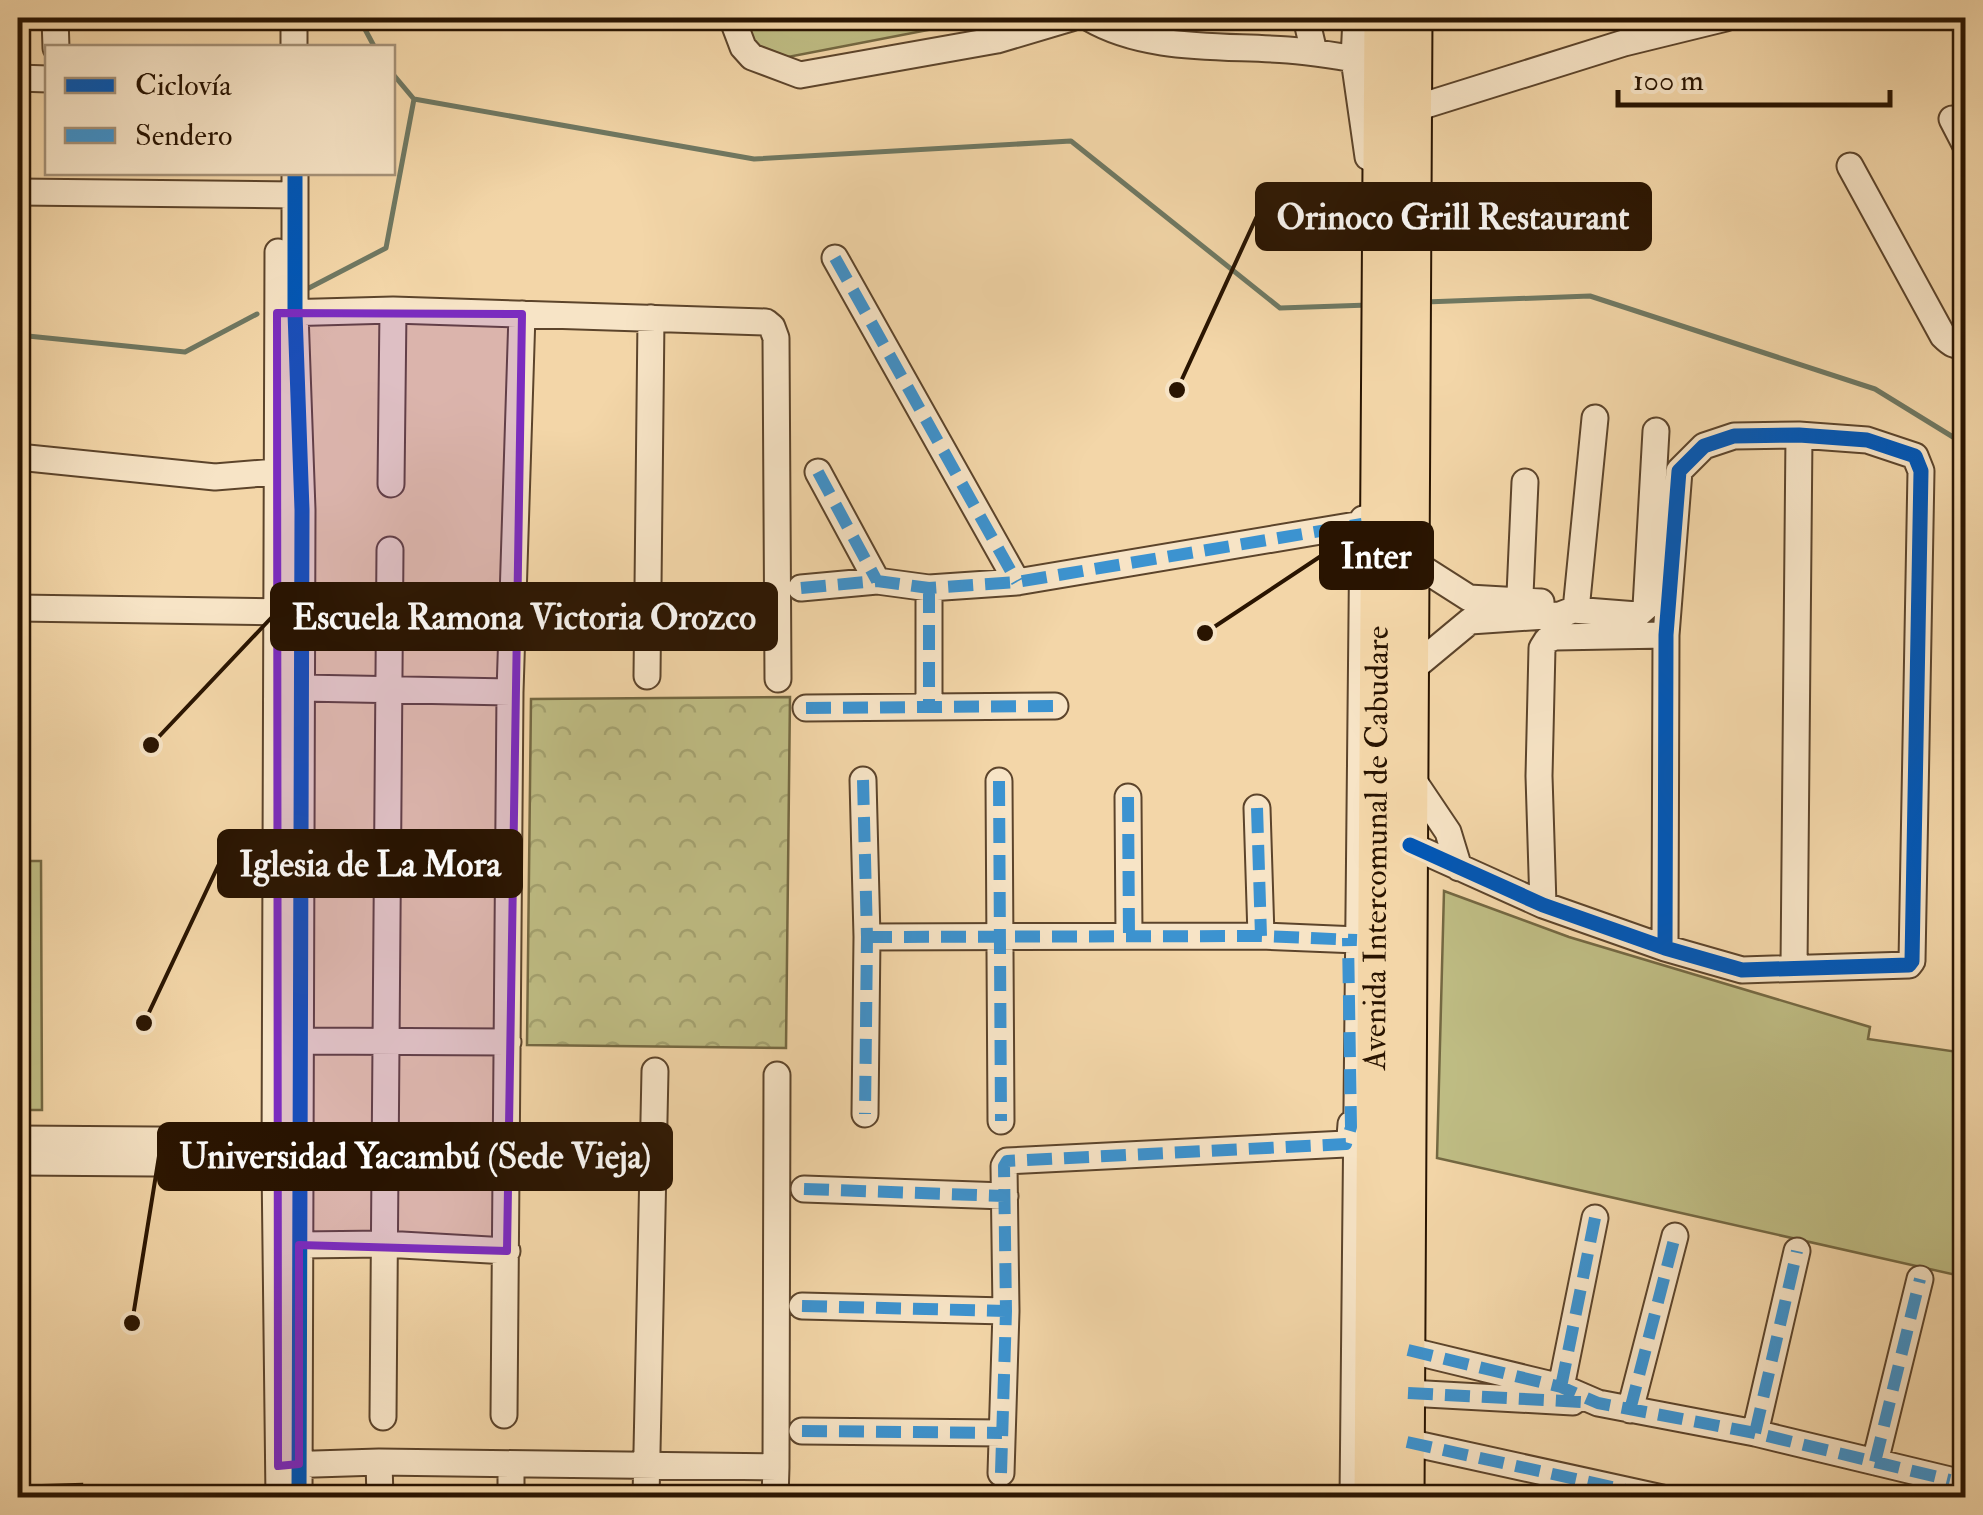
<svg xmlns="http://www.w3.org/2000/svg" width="1983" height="1515" viewBox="0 0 1983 1515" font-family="'IM FELL Double Pica',serif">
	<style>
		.green { fill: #bfbd84; stroke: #746842; stroke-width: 2.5 }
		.park { fill: url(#park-crowns); stroke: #746842; stroke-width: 2.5 }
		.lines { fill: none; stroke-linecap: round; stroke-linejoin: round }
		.stream { stroke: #6f7862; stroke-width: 5 }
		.building { fill: #e6a884; stroke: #291401; stroke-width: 2.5 }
		.minor-casing { stroke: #5c442b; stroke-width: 29 }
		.highway-casing { stroke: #291401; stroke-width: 39 }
		.minor { stroke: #f7e4c6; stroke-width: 25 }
		.highway { stroke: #f3d6a8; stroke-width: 35 }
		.quiet { stroke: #3c93d0; stroke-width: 12; stroke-dasharray: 25 12; stroke-linecap: butt }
		.cycleway-casing { stroke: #f7e4c6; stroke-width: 21 }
		.cycleway { stroke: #0057b8; stroke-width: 15 }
		.marked { fill: #7b2cbf; fill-opacity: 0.2; stroke: #7b2cbf; stroke-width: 8; stroke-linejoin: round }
		.labels { text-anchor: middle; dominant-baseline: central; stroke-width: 9; stroke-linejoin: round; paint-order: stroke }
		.street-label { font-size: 32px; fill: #291401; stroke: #f7e4c6 }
		.leader { fill: none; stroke: #291401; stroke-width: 4 }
		.callout-dot { fill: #291401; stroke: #f7e4c6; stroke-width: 4 }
		.callout { fill: #291401; stroke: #291401; stroke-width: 4 }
		.callout-label { font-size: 35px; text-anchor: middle; font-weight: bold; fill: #fff }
	</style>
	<defs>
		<pattern id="park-crowns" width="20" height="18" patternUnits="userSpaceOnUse" patternTransform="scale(2.5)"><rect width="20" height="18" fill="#bfbd84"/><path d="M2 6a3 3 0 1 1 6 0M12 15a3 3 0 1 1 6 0" fill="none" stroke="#a4a270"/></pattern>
	</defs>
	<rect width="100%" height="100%" fill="#f3d6a8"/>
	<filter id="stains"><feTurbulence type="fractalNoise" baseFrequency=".002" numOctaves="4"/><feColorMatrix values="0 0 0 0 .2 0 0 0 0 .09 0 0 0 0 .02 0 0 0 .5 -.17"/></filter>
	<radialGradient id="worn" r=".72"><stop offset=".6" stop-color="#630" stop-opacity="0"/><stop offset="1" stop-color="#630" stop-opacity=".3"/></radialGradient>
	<path class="green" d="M735 18H990L788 57 743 40Z
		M18 861H41L42 1110H18Z
		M1444 891 1569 937 1870 1027 1868 1039 1965 1053V1277L1437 1158Z"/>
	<path class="park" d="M790 697 786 1048 527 1045 531 699Z"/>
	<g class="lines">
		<path class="stream" d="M359 18 375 48
			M392 73 413 98
			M309 288 386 248 414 99 754 159 1071 141 1280 308 1369 305
			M1425 302 1590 296 1875 389 1966 445
			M18 335 185 352 257 314"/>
	</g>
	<path class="building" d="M82 1484 83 1498H18V1486Z"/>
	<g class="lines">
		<defs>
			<path id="minor" d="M55 18 56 48
				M294 18V48
				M732 18 743 47 752 57 800 75 997 40 1071 18
				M1089 18C1147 52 1223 45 1288 50 1319 52 1350 58 1380 64
				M1306 18 1314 52
				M1356 18 1354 59 1368 157
				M18 78 48 79
				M1413 109 1624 43 1726 18
				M1952 119 1966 146
				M1850 166 1943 336C1950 343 1956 348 1966 344
				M295 172V313L302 510 299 1498
				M18 192 295 195
				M278 252 275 1163 279 1498
				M835 258 1017 582
				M282 313 393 310 766 322 772 327 776 338 778 679
				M18 457 215 477 276 472
				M818 472 877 581
				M391 484 393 310
				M1411 561 1469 598 1541 602
				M801 588 877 581 929 588 1017 582 1362 524
				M929 588V707
				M18 608 292 612
				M1576 610 1595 418
				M1519 617 1525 482
				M1411 670 1470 621 1560 615 1573 610 1637 615 1646 607 1656 431
				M647 676 651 318
				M302 688 510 692 522 314
				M806 708 1055 706
				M1411 777 1448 832 1459 868
				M863 780 867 937 865 1114
				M999 781 1001 1121
				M1128 797 1129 936
				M1257 808 1261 936
				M1410 845 1543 905 1665 948 1742 970 1909 965 1912 961 1921 471 1915 456 1867 440 1799 435 1734 436 1704 446 1679 471 1666 635 1665 948
				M1543 905 1539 776 1542 648 1547 640 1555 637 1666 635
				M867 937 1261 936 1358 940
				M1794 967 1799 435
				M303 1041 508 1042
				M18 1139 289 1141
				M18 1162 292 1164
				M804 1189 1005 1196
				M299 1245 384 1244 507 1251
				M802 1306 1006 1311
				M1408 1350 1561 1387 1598 1403 1755 1433 1950 1480
				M1561 1387 1595 1218
				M1408 1393 1573 1402
				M1630 1410 1675 1236
				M504 1415 510 692
				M383 1417 390 550
				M802 1431 1002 1433
				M1755 1433 1797 1251
				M1407 1442 1662 1498
				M379 1462 380 1498
				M1875 1462 1920 1279
				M283 1465 379 1462 776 1467 775 1498
				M776 1467 777 1075
				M1001 1473 1006 1311 1004 1166 1007 1161 1346 1144 1350 1137 1351 1124
				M511 1498V1464
				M646 1498 655 1071
				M1353 1498 1363 519"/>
			<g id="highway">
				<path id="s1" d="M1372 1498 1382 18"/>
				<path d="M1406 1498 1414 18"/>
			</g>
		</defs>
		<use href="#minor" class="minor-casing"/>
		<use href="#highway" class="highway-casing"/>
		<use href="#minor" class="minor"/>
		<use href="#highway" class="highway"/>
		<path class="quiet" d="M835 258 1017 582
			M818 472 877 581
			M801 588 877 581 929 588 1017 582 1362 524
			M929 588V707
			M806 708 1055 706
			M863 780 867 937 865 1114
			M999 781 1001 1121
			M1128 797 1129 936
			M1257 808 1261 936
			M867 937 1261 936 1357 940
			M804 1189 1005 1196
			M802 1306 1006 1311
			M1408 1350 1561 1387 1598 1403 1755 1433 1950 1480
			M1561 1387 1595 1218
			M1408 1393 1583 1402
			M1630 1410 1675 1236
			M802 1431 1002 1433
			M1755 1433 1797 1251
			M1407 1442 1662 1498
			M1875 1462 1920 1279
			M1001 1473 1006 1311 1004 1166 1007 1161 1346 1144 1351 1127 1348 938"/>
		<defs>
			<path id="cycleway" d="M295 172V313L302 510 299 1498
				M1410 845 1543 905 1665 948 1742 970 1909 965 1912 961 1921 471 1915 456 1867 440 1799 435 1734 436 1704 446 1679 471 1666 635 1665 948"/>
		</defs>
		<use href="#cycleway" class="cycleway-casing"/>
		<use href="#cycleway" class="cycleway"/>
	</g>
	<path class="marked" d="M277 313 522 314 507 1251 299 1245V1464L278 1466Z"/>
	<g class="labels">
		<g class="street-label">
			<text stroke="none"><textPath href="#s1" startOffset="650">Avenida Intercomunal de Cabudare</textPath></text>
		</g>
	</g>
	<path class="leader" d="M1177 390L1257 216M1205 633L1321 556M151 745L272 617M144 1023L219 864M132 1323L159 1156"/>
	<g class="callout-dot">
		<circle cx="1177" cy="390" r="10"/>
		<circle cx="1205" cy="633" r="10"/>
		<circle cx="151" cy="745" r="10"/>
		<circle cx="144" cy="1023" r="10"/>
		<circle cx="132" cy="1323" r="10"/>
	</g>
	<g class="callout">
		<rect x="1257" y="184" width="393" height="65" rx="10"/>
		<rect x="1321" y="523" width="111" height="65" rx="10"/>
		<rect x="272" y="584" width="504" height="65" rx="10"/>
		<rect x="219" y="831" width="302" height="65" rx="10"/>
		<rect x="159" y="1124" width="512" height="65" rx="10"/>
	</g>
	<g class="callout-label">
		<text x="1453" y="229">Orinoco Grill Restaurant</text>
		<text x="1376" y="568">Inter</text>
		<text x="524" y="629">Escuela Ramona Victoria Orozco</text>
		<text x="370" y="876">Iglesia de La Mora</text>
		<text x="415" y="1168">Universidad Yacambú (Sede Vieja)</text>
	</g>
	<rect width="1983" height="1515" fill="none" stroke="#f3d6a8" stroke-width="60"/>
	<rect x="20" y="20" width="1943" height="1475" fill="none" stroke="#291401" stroke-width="5"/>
	<rect x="30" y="30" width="1923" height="1455" fill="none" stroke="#291401" stroke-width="2.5"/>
	<rect x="45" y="45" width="350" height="130" fill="#f7e4c6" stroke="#a59177" stroke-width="2.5"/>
	<rect x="65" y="78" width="50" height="15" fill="#0057b8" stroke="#a59177" stroke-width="2.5"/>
	<text x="135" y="95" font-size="30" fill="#291401">Ciclovía</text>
	<rect x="65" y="128" width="50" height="15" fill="#3c93d0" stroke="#a59177" stroke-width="2.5"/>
	<text x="135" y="145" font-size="30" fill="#291401">Sendero</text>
	<path d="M1618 90v15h272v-15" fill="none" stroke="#291401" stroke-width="5"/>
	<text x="1633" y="90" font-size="30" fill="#291401" stroke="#f7e4c6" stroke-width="8" paint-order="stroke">100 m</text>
	<rect width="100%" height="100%" filter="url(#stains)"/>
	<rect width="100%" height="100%" fill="url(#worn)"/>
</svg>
